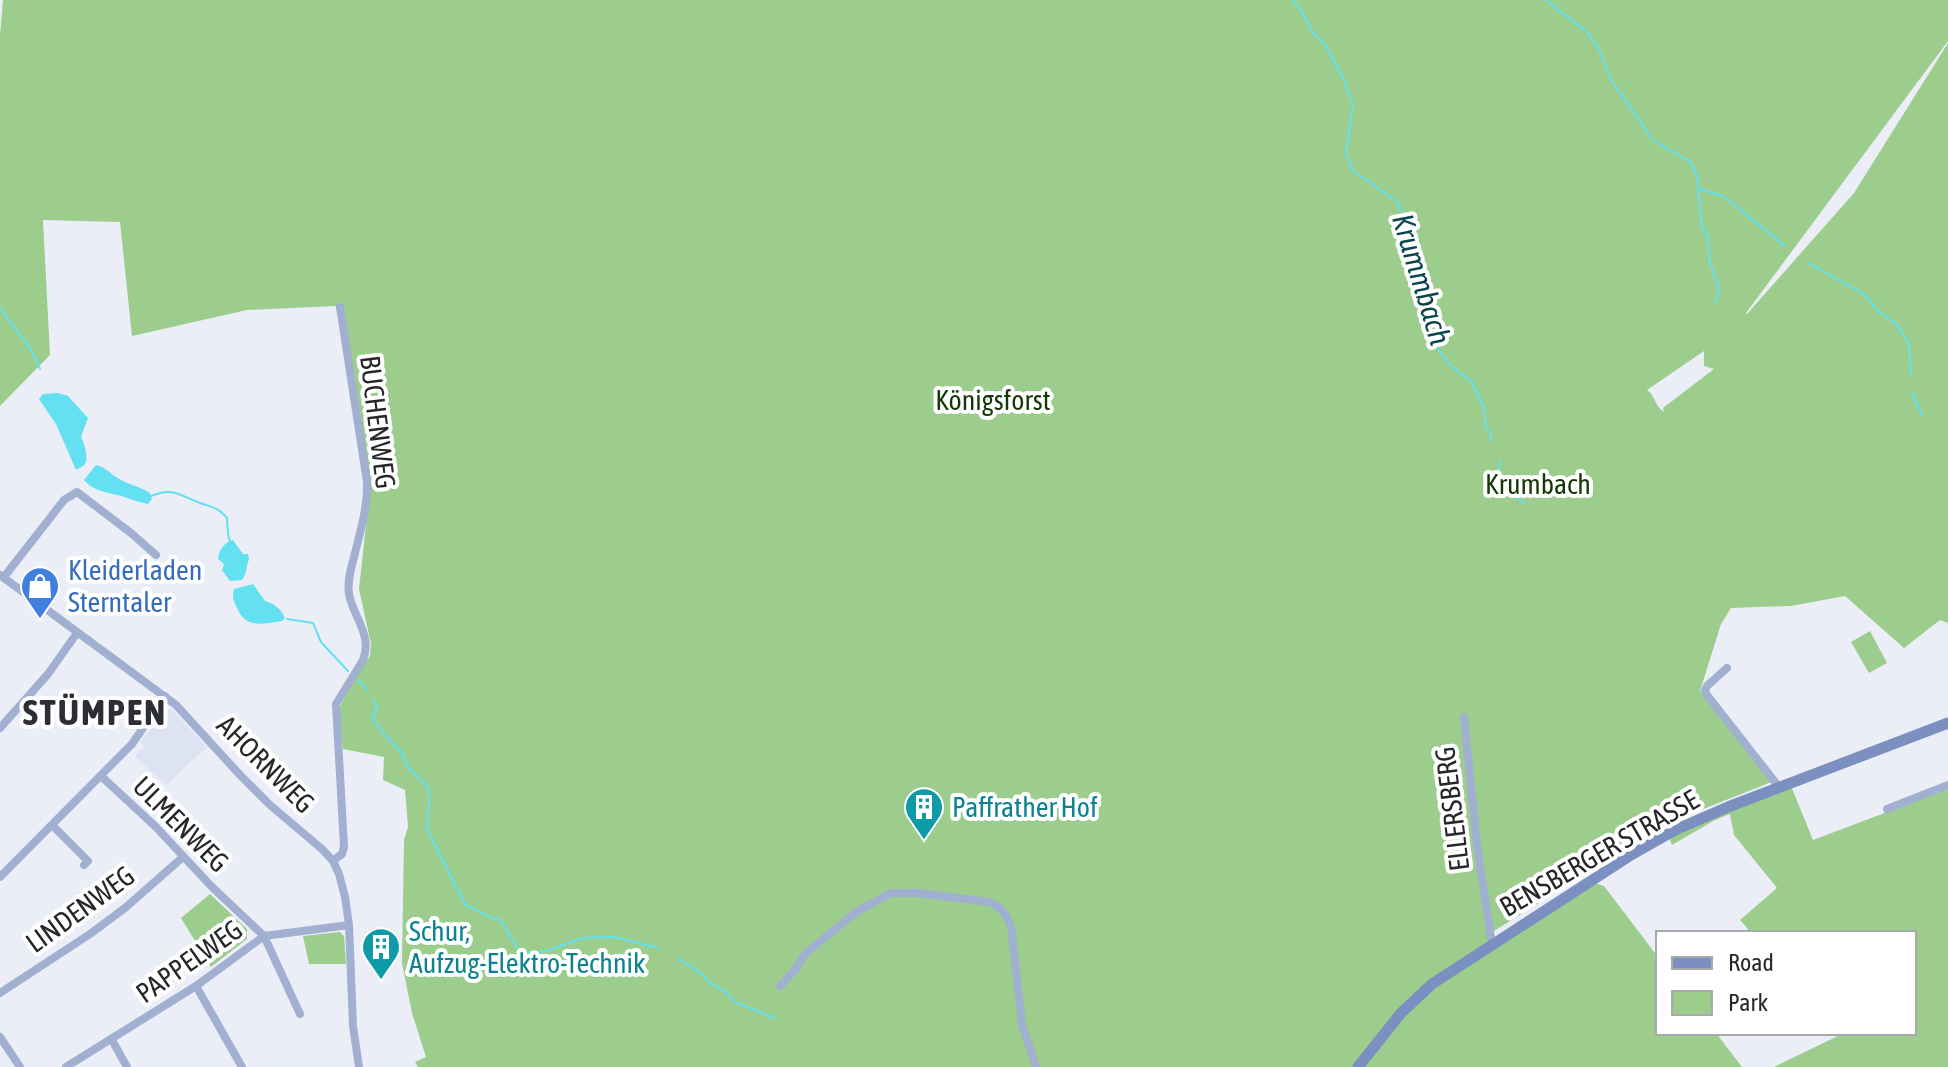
<svg xmlns="http://www.w3.org/2000/svg" width="1948" height="1067" viewBox="0 0 1948 1067" font-family="'Asap Condensed',sans-serif">
	<style>
		.built { fill: #dde3f3 }
		.green { fill: #9ccd8d; fill-rule: evenodd }
		.water { fill: #63e0f1 }
		.lines { fill: none; stroke-linecap: round; stroke-linejoin: round }
		.stream { stroke: #63e0f1; stroke-width: 2 }
		.minor { stroke: #a1afd0; stroke-width: 8 }
		.secondary { stroke: #7b8fc0; stroke-width: 11 }
		.labels { text-anchor: middle; dominant-baseline: central; stroke-width: 8; stroke-linejoin: round; paint-order: stroke }
		.park-label { font-size: 28px; fill: #143706; stroke: #fff }
		.street-label { font-size: 28px; fill: #26272a; stroke: #fff }
		.shop-label { font-size: 28px; fill: #366cbe; stroke: #fff; text-anchor: start }
		.culture-label { font-size: 28px; fill: #0d838f; stroke: #fff; text-anchor: start }
		.water-label { font-size: 30px; font-style: italic; fill: #0b464d; stroke: #fff }
		.district-label { font-size: 36px; font-weight: bold; letter-spacing: 2px; fill: #2b2e34; stroke: #fff }
	</style>
	<rect width="100%" height="100%" fill="#ebeef7"/>
	<path class="built" d="M171 709 207 747 166 785 135 757 144 746 140 742 165 710Z"/>
	<path class="green" d="M3 0H1948V41L1746 313 1747 314 1854 193 1948 43V623L1940 620 1904 648 1845 596 1791 606 1731 608 1721 624 1700 691 1758 757 1774 781 1668 823 1494 931 1495 946 1595 883 1604 886 1658 957V1033H1716L1742 1067H418L415 1062 426 1057 412 1013 402 963 404 840 408 827 405 790 383 780 384 757 343 749 339 709 351 683 370 656 371 644 359 589 369 498 336 306 247 310 132 336 120 222 43 220 50 355 0 406V35ZM1704 351V366L1714 369 1663 408 1664 412C1655 407 1655 395 1647 390Z
		M1870 631 1887 663 1869 673 1851 642Z
		M1791 786 1813 840 1948 789V1067H1774L1844 1033H1914V933H1817L1813 929 1810 933H1745L1748 929 1740 920 1777 888 1734 835 1730 814 1715 820 1672 845 1670 840 1673 835Z
		M210 894 247 929V939L211 967 181 918Z
		M340 932 344 936 346 964H309L303 936Z"/>
	<path class="water" d="M58 393 68 396 88 418 81 437C84 443 89 458 85 464 84 466 77 469 76 470L56 424 39 399 43 394Z
		M96 465C104 467 107 470 113 475 125 484 139 486 150 493L152 499 148 504C138 502 130 499 121 496 107 492 94 492 84 480Z
		M233 540 243 554H248L249 559C246 567 247 573 242 580L230 581 222 570 224 564 218 559C219 549 224 543 233 540Z
		M253 584 265 601C275 604 280 608 285 618L282 621C262 624 246 629 237 608 233 600 232 596 234 589Z"/>
	<g class="lines">
		<path class="stream" d="M1293 0 1302 12 1313 33 1325 44 1344 80 1353 104 1346 153 1352 170 1398 202 1416 248 1414 268 1426 316 1438 349 1449 364 1472 382 1484 408 1486 427 1490 432 1492 441
			M1546 0 1587 32 1599 49 1611 80 1654 141 1691 162 1698 178V189L1723 196 1784 245
			M1698 189 1702 226 1708 237 1709 259 1719 289 1715 303
			M1809 263 1865 295 1879 312 1898 325 1909 345 1911 375
			M0 308C13 327 33 348 40 369
			M1912 393 1922 415
			M1500 461 1499 473 1505 481 1508 490 1525 504
			M151 496C173 487 179 495 200 503 214 508 216 506 227 518L228 534 230 542
			M287 619 313 623 321 642 348 671
			M359 681 367 690
			M374 700 377 710 372 716 379 728 403 754 407 766 428 787 429 802 427 829 466 906C479 910 488 918 501 920L520 953 547 951 582 938 615 937 658 948
			M679 959 702 974 712 985 724 990 735 1002 774 1018"/>
		<path class="minor" d="M0 575 176 705 240 775 270 805 322 849 333 861 339 874 345 897 349 925 353 1026 359 1067
			M4 577 64 500 77 492 131 533 156 555
			M1727 668 1707 686 1705 690 1707 695 1779 787
			M1464 717 1477 845 1491 938 1493 943
			M0 728 48 674 77 633
			M101 776 156 827 211 886 264 936 300 1014
			M1887 809 1948 785
			M52 825 88 861 84 865
			M333 861 342 854 344 847 336 704 363 660C373 635 353 617 349 594 347 582 351 568 354 557 360 532 368 507 367 482L340 307
			M0 877 132 744 165 696
			M196 986 242 1067
			M780 986 794 971 806 953 856 912 891 893H919L989 902 1000 908 1006 916 1011 926 1022 1024 1036 1067
			M0 993 90 934 125 908 183 857
			M0 1037 20 1067
			M112 1040 127 1067
			M66 1067 196 986 264 936 349 925"/>
		<path class="secondary" d="M1358 1067 1401 1013 1432 984 1631 855 1675 830 1728 807 1948 723"/>
	</g>
	<defs>
		<symbol id="shop-pin" viewBox="-11 -11 22 30"><path d="M0 17L-7.5 6A9.5 9.5 0 1 1 7.5 6Z" fill="#3f7fe0" stroke="#fff"/><path d="M-5-2.5h2.3a2.7 3.5 0 0 1 5.4 0H5L5.5 6h-11ZM-1.5-2.5h3a1.5 2.3 0 0 0-3 0Z" fill="#fff"/></symbol>
		<symbol id="building-pin" viewBox="-11 -11 22 30"><path d="M0 17L-7.5 6A9.5 9.5 0 1 1 7.5 6Z" fill="#0f9aa8" stroke="#fff"/><path d="M-4-6H4V6H1V3H-1V6H-4ZM-2.5-4.3h1.7v1.8h-1.7ZM.8-4.3h1.7v1.8H.8ZM-2.5-1h1.7V.8h-1.7ZM.8-1h1.7V.8H.8Z" fill="#fff"/></symbol>
	</defs>
	<g fill-rule="evenodd">
		<use href="#shop-pin" x="18" y="564" width="44" height="60"/>
		<use href="#building-pin" x="902" y="785" width="44" height="60"/>
		<use href="#building-pin" x="359" y="925" width="44" height="60"/>
	</g>
	<g class="labels">
		<g class="park-label">
			<text x="993" y="400">Königsforst</text>
			<text x="1538" y="484">Krumbach</text>
		</g>
		<g class="street-label">
			<text transform="translate(378 422) rotate(83)">BUCHENWEG</text>
			<text transform="translate(266 764) rotate(45)">AHORNWEG</text>
			<text transform="translate(1452 809) rotate(-97)">ELLERSBERG</text>
			<text transform="translate(181 824) rotate(45)">ULMENWEG</text>
			<text transform="translate(1599 853) rotate(-30)">BENSBERGER STRASSE</text>
			<text transform="translate(80 909) rotate(-36)">LINDENWEG</text>
			<text transform="translate(189 961) rotate(-35)">PAPPELWEG</text>
		</g>
		<g class="shop-label">
			<text x="68" y="570">Kleiderladen<tspan x="68" dy="32">Sterntaler</tspan></text>
		</g>
		<g class="culture-label">
			<text x="952" y="807">Paffrather Hof</text>
			<text x="409" y="931">Schur,<tspan x="409" dy="32">Aufzug-Elektro-Technik</tspan></text>
		</g>
		<g class="water-label">
			<text transform="translate(1422 279) rotate(73)">Krummbach</text>
		</g>
		<g class="district-label">
			<text x="95" y="712">STÜMPEN</text>
		</g>
	</g>
	<rect x="1656" y="931" width="260" height="104" fill="#ffffff" stroke="#a8a9aa" stroke-width="2"/>
	<rect x="1672" y="957" width="40" height="12" fill="#7b8fc0" stroke="#a8a9aa" stroke-width="2"/>
	<text x="1728" y="971" font-size="24" fill="#26272a">Road</text>
	<rect x="1672" y="991" width="40" height="24" fill="#9ccd8d" stroke="#a8a9aa" stroke-width="2"/>
	<text x="1728" y="1011" font-size="24" fill="#26272a">Park</text>
</svg>
